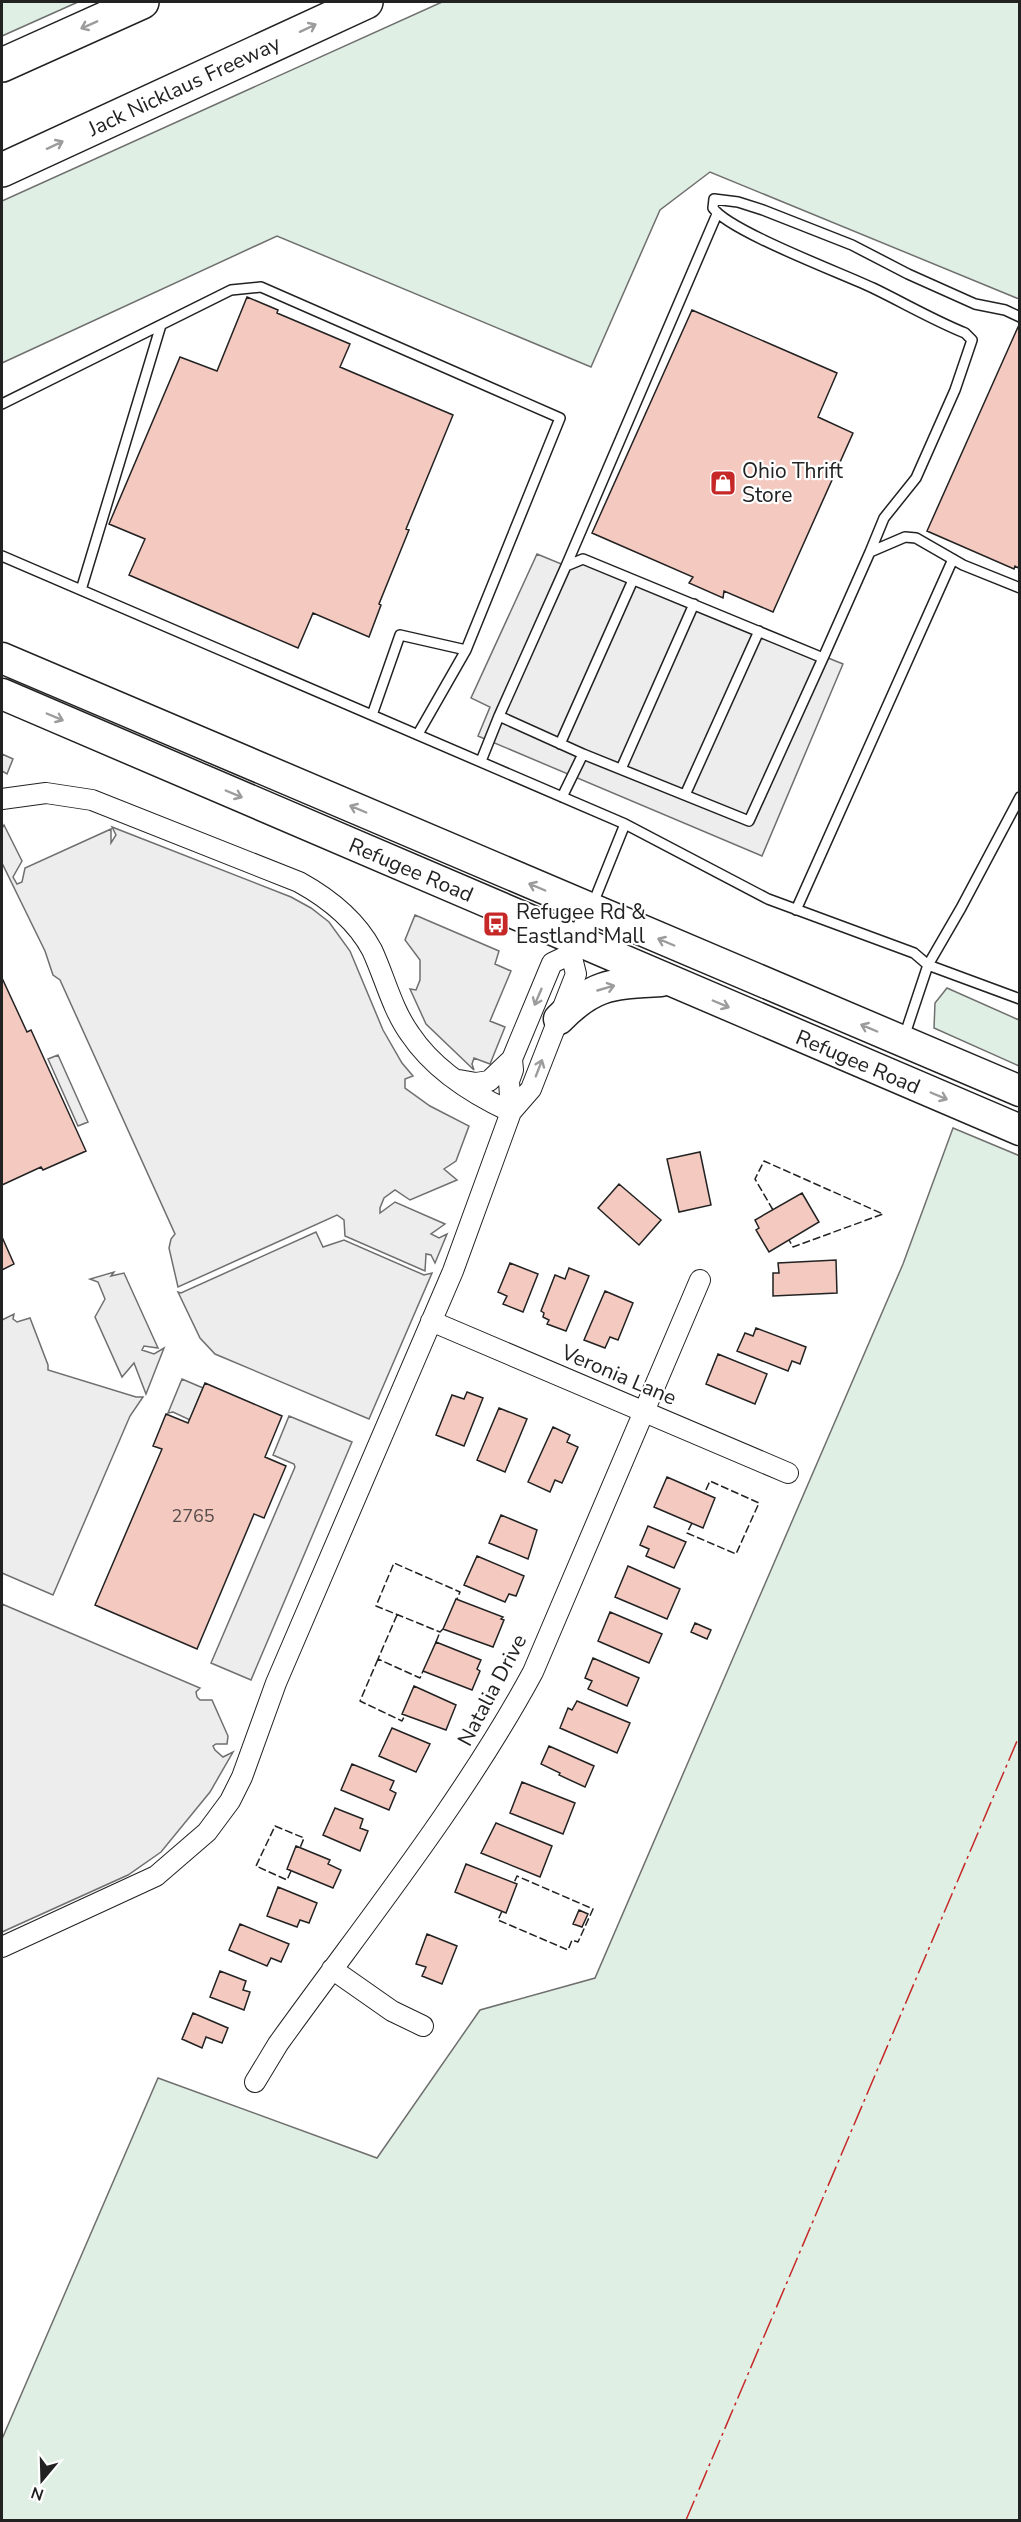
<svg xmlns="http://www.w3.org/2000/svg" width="1021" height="2522" viewBox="0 0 1021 2522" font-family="'Nunito Sans',sans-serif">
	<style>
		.green { fill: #e0efe3; stroke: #6f6f6f; stroke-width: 1.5 }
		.parking { fill: #ededed; stroke: #6f6f6f; stroke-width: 1.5 }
		.building { fill: #f3c9c0; stroke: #222; stroke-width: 1.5 }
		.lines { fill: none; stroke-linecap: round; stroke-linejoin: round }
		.lane-casing { stroke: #222; stroke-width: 12 }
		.street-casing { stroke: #222; stroke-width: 22 }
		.primary-casing { stroke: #222; stroke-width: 33 }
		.highway-casing { stroke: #222; stroke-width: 36 }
		.lane { stroke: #fff; stroke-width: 9 }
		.street { stroke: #fff; stroke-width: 20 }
		.primary { stroke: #fff; stroke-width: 30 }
		.highway { stroke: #fff; stroke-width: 33 }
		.fence { stroke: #222; stroke-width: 1.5; stroke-dasharray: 8 3; stroke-linecap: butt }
		.power { stroke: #c62828; stroke-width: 1.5; stroke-dasharray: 21 4.5 3 4.5; stroke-linecap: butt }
		.oneway { stroke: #9c9c9c }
		.labels { text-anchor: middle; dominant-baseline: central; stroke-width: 4.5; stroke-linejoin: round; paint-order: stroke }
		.number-label { font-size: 18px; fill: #564c4a }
		.street-label { font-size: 21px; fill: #222; stroke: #fff }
		.poi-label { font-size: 21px; fill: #222; stroke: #fff; text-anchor: start }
	</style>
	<rect width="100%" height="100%" fill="#fff"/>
	<path class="green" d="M2 2H78L2 36Z
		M442 2H1019V299L710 172 660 210 591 367 277 236 2 363V201Z
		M947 988 1019 1020V1066L934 1028 935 1003Z
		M953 1128 1020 1156 1019 2520H2V2439L158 2078 377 2158 480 2010 595 1978 903 1264Z"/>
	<path class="parking" d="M537 554 566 566 583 559 843 664 762 856 478 736 490 707 471 698Z
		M2 754 13 759 7 774 2 771Z
		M4 825 22 861 13 877 17 884 22 882 25 868 111 829V843L116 835 112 827 291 897 311 908 329 922 350 951 383 1030 402 1063 413 1076 405 1079V1088L430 1106 469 1126 456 1161 444 1169 457 1180 410 1200 395 1190 384 1198 380 1208V1213L395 1202 445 1224 431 1234 439 1238 447 1234 435 1263 431 1255 426 1254 425 1271 345 1236 344 1220 337 1215 178 1287 169 1248 171 1239 175 1234 60 980 53 975 45 951 2 863V828Z
		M415 915 499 951 495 964 511 971 490 1021 505 1027 490 1064 474 1058 472 1064 474 1070 426 1024 410 989 416 990 420 980V960L405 940Z
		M58 1055 88 1122 78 1126 48 1059Z
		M316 1232 323 1247 344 1240 424 1275 432 1273 369 1419 215 1354 200 1338 178 1292 181 1293Z
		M114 1272 111 1276 124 1273 158 1348 144 1346 142 1350 154 1354 164 1348 146 1394 134 1363 122 1377 95 1317 105 1299 98 1282 90 1279Z
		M14 1314 13 1319 17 1322 30 1318 48 1365V1370L136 1397H143L130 1416 53 1595 2 1573V1320Z
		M182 1379 203 1388 190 1420 173 1412 168 1413Z
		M289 1416 352 1442 251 1680 211 1663 295 1467 294 1464 273 1455Z
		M2 1604 200 1688 196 1692 197 1697 200 1700H212L228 1736 227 1744H216L213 1746 215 1750 223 1757 233 1752 210 1792 161 1852 128 1875 2 1932Z"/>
	<path class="building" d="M247 297 278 310 277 313 350 344 340 367 453 415 406 529 409 530 379 604 381 605 369 637 313 613 298 648 129 575 145 539 109 524 180 357 217 371Z
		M692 310 837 373 818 417 853 433 773 612 724 591 723 598 689 583 693 577 592 533Z
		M1018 327 1020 328V569L1015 566 1014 569 927 531Z
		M2 978 27 1032 31 1030 86 1151 43 1170 41 1167 2 1185Z
		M700 1152 711 1205 679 1212 667 1159Z
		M619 1184 661 1220 639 1245 598 1208Z
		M802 1193 819 1222 769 1252 756 1230 759 1228 755 1220Z
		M2 1237 14 1264 2 1270Z
		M836 1260 837 1293 773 1296V1273H779L778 1263Z
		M510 1263 538 1274 523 1312 503 1304 507 1296 498 1292Z
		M569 1268 589 1276 566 1331 547 1324 549 1320 543 1317 544 1313 541 1311 555 1275 565 1279Z
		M605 1291 633 1303 618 1340 610 1337 605 1348 584 1340Z
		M756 1328 806 1347 800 1364 792 1361 788 1371 737 1351 745 1333 753 1336Z
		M718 1354 767 1374 755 1404 706 1384Z
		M205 1383 282 1416 265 1457 286 1466 264 1518 254 1514 197 1649 95 1605 162 1449 153 1446 166 1414 188 1423Z
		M467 1392 483 1398 464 1446 436 1435 452 1395 464 1399Z
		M499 1408 527 1419 505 1472 477 1460Z
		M553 1427 570 1435 567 1442 578 1447 562 1483 555 1480 550 1492 528 1482Z
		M667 1477 715 1498 703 1528 654 1507Z
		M501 1515 537 1530 528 1559 489 1543Z
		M648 1526 686 1542 674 1568 646 1556 649 1549 640 1545Z
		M477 1556 524 1576 516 1596 509 1594 505 1602 464 1585Z
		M628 1566 680 1589 667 1619 615 1597Z
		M456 1599 503 1617 501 1619 504 1620 493 1647 443 1629Z
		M610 1612 662 1634 649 1663 598 1641Z
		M695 1623 711 1630 707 1639 691 1632Z
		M436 1642 481 1660 477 1669 480 1671 472 1690 423 1671Z
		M593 1658 639 1678 627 1706 588 1689 592 1681 585 1678Z
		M414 1686 456 1705 446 1730 402 1714Z
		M577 1701 630 1723 617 1753 560 1728 568 1708 572 1710Z
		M392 1728 430 1744 416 1772 379 1756Z
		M549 1746 594 1766 585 1787 559 1775 560 1773 541 1764Z
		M352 1764 394 1781 390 1790 396 1793 389 1810 341 1790Z
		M522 1782 575 1803 563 1834 510 1813Z
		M335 1808 363 1819 360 1828 368 1831 360 1851 323 1835Z
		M496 1823 552 1846 540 1877 481 1853Z
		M296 1846 330 1860 328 1864 341 1870 333 1888 287 1869Z
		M466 1864 517 1884 506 1913 455 1892Z
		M278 1887 317 1903 309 1923 300 1920 297 1927 267 1916Z
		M579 1910 588 1914 582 1927 573 1924Z
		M240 1924 289 1944 281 1962 271 1958 267 1966 229 1950Z
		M427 1934 457 1946 442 1984 422 1976 426 1967 416 1964Z
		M220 1971 246 1981 243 1990 250 1992 244 2010 210 1997Z
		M193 2013 228 2028 222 2043 206 2037 202 2048 182 2039Z"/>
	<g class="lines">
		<defs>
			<path id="lane" d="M2 404 231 290 261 287 560 418 466 650 418 734
				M870 552 884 518 916 478 955 390 972 340 965 333C933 320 904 303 873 288 841 273 729 231 713 208L714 199 738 202 763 210 852 245 908 274 975 304 1005 310 1020 317
				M2 556 625 824 768 899 914 953 928 965 904 1037
				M566 566 717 214
				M81 590 161 325
				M823 658 870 552 905 537 916 538 963 565 1020 588
				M372 715 400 635 466 650
				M499 716 566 566 583 559 823 658 749 821 583 754
				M560 744 633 580
				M481 761 499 716 583 754 562 797
				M621 769 694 604
				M685 795 759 631
				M1020 797 961 908 928 965 1020 999
				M592 906 625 824
				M796 910 953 559"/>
			<path id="street" d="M2 799 46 793 92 800 299 882C328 898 356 920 372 950 385 978 392 1009 410 1034 434 1070 472 1094 511 1112
				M459 1080 476 1083 489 1081 512 1059 552 963 571 954
				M511 1112 509 1081 513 1070 512 1059
				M431 1321 788 1473
				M2 1947 156 1876 207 1832 230 1801 242 1777 276 1683 453 1271 511 1112 531 1089 576 974 571 954 591 910
				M332 1969 392 2011 423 2026
				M255 2082 278 2044C365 1923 462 1803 533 1672L700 1280"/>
			<path id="primary" d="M2 658 1020 1091
				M2 694 1020 1130
				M559 1019C594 983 613 984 661 981"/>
			<path id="highway" d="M2 65 142 2
				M2 170 366 2"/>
		</defs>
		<use href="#lane" class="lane-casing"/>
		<use href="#street" class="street-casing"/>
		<use href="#primary" class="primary-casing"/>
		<use href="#highway" class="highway-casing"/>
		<use href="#lane" class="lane"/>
		<use href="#street" class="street"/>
		<use href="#primary" class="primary"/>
		<use href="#highway" class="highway"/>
		<path class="fence" d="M773 1210 755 1179 764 1161 883 1214 793 1247 789 1240
			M692 1523 687 1533 736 1554 759 1503 710 1481 704 1494
			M397 1615 378 1659 420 1678 423 1671
			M443 1629 440 1632 376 1606 394 1563 460 1592 457 1599
			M436 1642 440 1632
			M378 1659 360 1701 402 1721 405 1715
			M291 1871 287 1880 256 1866 275 1826 304 1838 300 1848
			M502 1911 498 1920 568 1950 572 1940 578 1942 593 1909 517 1876 514 1883"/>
		<path class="power" d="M686 2520 1020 1734"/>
	</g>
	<defs><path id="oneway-shaft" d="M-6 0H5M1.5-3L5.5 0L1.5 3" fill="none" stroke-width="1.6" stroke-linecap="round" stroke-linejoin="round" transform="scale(1.5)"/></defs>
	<g class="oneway">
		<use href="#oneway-shaft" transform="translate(89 25) rotate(156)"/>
		<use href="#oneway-shaft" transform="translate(308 28) rotate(-25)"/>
		<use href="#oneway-shaft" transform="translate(55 145) rotate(-25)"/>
		<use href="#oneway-shaft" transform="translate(55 717) rotate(23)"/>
		<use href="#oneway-shaft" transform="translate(234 794) rotate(23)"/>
		<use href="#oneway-shaft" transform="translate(358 809) rotate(-157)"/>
		<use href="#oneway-shaft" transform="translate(537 887) rotate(-157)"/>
		<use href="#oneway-shaft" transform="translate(666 942) rotate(-157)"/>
		<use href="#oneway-shaft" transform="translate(606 988) rotate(-16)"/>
		<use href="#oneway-shaft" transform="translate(538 997) rotate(113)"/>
		<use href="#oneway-shaft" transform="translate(721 1004) rotate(23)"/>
		<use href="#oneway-shaft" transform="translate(869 1028) rotate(-157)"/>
		<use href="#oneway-shaft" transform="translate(539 1068) rotate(-69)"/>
		<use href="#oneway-shaft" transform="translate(939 1096) rotate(23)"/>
	</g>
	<defs>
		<symbol id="shop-square" viewBox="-11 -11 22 22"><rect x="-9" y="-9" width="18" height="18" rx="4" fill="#c62828" stroke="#fff"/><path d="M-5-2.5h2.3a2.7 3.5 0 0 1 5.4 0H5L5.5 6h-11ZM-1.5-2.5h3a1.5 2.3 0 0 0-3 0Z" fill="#fff"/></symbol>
		<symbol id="bus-square" viewBox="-11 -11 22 22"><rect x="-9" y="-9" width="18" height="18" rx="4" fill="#c62828" stroke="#fff"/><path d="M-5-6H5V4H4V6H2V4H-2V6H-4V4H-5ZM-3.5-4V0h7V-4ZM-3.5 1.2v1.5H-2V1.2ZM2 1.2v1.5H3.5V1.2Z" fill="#fff"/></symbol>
	</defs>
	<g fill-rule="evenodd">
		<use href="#shop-square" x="708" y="468" width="30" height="30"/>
		<use href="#bus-square" x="481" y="909" width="30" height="30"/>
	</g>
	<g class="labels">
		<g class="number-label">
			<text x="193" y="1516">2765</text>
		</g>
		<g class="street-label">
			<text transform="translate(184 86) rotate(-25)">Jack Nicklaus Freeway</text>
			<text transform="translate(411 870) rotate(23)">Refugee Road</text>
			<text transform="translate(858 1062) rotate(23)">Refugee Road</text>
			<text transform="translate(619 1375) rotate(23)">Veronia Lane</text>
			<text transform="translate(492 1690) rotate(-62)">Natalia Drive</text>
		</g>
		<g class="poi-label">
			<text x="742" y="471">Ohio Thrift<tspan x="742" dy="24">Store</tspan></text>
			<text x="516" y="912">Refugee Rd &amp;<tspan x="516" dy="24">Eastland Mall</tspan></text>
		</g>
	</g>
	<rect width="1021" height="2522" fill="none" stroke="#222222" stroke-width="6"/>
	<g transform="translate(42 2480) rotate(199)" stroke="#ffffff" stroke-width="4.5" paint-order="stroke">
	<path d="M0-4.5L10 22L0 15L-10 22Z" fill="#222222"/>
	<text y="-9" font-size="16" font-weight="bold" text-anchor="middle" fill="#222222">N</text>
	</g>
</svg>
